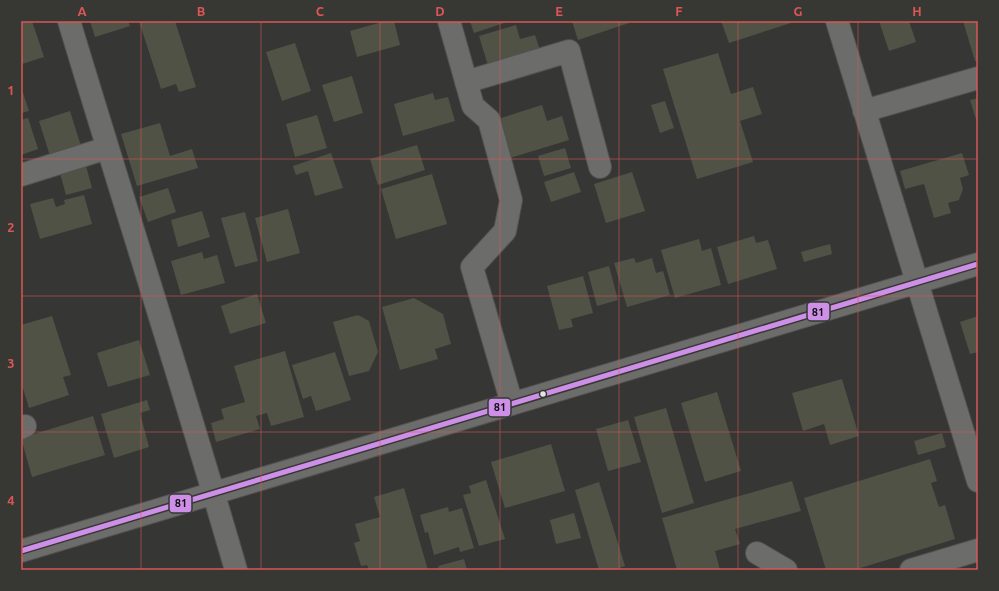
<svg xmlns="http://www.w3.org/2000/svg" width="999" height="591" viewBox="0 0 999 591" font-family="Ubuntu,sans-serif">
	<style>
		.building { fill: #505246 }
		.lines { fill: none; stroke-linecap: round; stroke-linejoin: round }
		.minor-casing { stroke: #525251; stroke-width: 24 }
		.minor { stroke: #6c6c6b; stroke-width: 22 }
		.bus-1-casing { stroke: #373734; stroke-width: 8 }
		.bus-1 { stroke: #ce8fe9; stroke-width: 5 }
		.grid { fill: none; stroke: #da5756; stroke-width: 1; stroke-opacity: 0.55 }
		.bus-dot { fill: #e4e4e2; stroke: #373734; stroke-width: 1.5 }
		.line-badge { stroke: #373734; stroke-width: 1.5 }
		.pale-badge-label { font-size: 11px; text-anchor: middle; font-weight: bold; fill: #111 }
		.neatline { fill: none; stroke: #da5756; stroke-width: 1.5 }
		.grid-label { font-size: 13px; text-anchor: middle; font-weight: bold; fill: #da5756 }
	</style>
	<rect width="100%" height="100%" fill="#363635"/>
	<path class="building" d="M21 21H32L44 57 22 64Z
		M90 21H128L130 26 95 37Z
		M139 21H175L196 87 179 92 176 84 161 89Z
		M386 21H394L400 45 357 57 350 31Z
		M470 21H510L474 33Z
		M572 21H628L629 23 578 40Z
		M721 21H797L729 43Z
		M879 21H909L916 42 889 51Z
		M963 21H978V61H975Z
		M516 25 520 39 535 35 541 53 489 69 479 36Z
		M295 43 311 91 282 101 266 52Z
		M718 53 731 94 753 87 762 114 740 121 753 162 697 179 663 69Z
		M352 76 363 113 334 122 322 85Z
		M21 87 29 111 21 113Z
		M433 93 435 100 448 97 455 121 403 136 394 104Z
		M978 98V126L970 100Z
		M665 101 674 128 660 133 651 105Z
		M542 105 547 121 562 116 569 140 510 158 498 119Z
		M70 111 81 146 50 156 39 121Z
		M317 115 327 148 295 157 286 124Z
		M28 118 38 149 21 155V120Z
		M160 123 170 156 192 149 198 168 137 186 121 134Z
		M417 145 425 170 378 185 370 159Z
		M565 148 571 168 544 176 538 156Z
		M331 153 343 188 315 196 308 171 296 175 293 166Z
		M962 153 969 175 960 178 963 189 959 200 948 203 951 213 934 218 924 184 905 189 900 171Z
		M85 162 92 188 66 195 59 170Z
		M574 172 581 192 551 202 544 182Z
		M632 172 645 211 606 223 594 184Z
		M432 174 447 224 396 239 381 189Z
		M168 188 176 212 148 222 139 197Z
		M84 195 92 224 40 239 30 204 53 198 56 207 65 204 64 200Z
		M288 209 300 253 267 262 255 218Z
		M202 211 210 237 178 247 171 220Z
		M245 212 258 261 235 267 221 218Z
		M754 236 756 243 768 240 777 269 728 284 717 247Z
		M699 239 702 251 711 248 721 285 675 298 661 250Z
		M830 244 832 254 804 262 801 252Z
		M202 252 204 259 217 255 225 283 181 295 171 261Z
		M634 258 636 263 652 258 656 273 663 271 670 295 627 307 614 263Z
		M609 266 618 300 597 306 588 272Z
		M583 276 593 313 571 319 573 327 559 330 547 286Z
		M257 294 266 323 230 334 221 306Z
		M414 298 443 314 451 344 435 349 438 359 400 370 382 307Z
		M358 315 369 321 378 352 369 371 349 376 333 322Z
		M52 316 71 375 63 377 69 395 29 408 21 382V325Z
		M978 316V352L970 354 960 322Z
		M139 340 150 375 108 387 97 353Z
		M285 351 304 417 271 426 267 413 256 416 260 429 216 442 211 423 224 419 221 409 245 402 234 366Z
		M335 352 351 400 316 411 311 396 303 399 292 365Z
		M842 379 859 436 830 445 824 424 803 431 792 393Z
		M717 392 741 471 705 482 681 403Z
		M147 400 150 410 140 413 149 447 114 458 101 414Z
		M666 408 694 503 662 513 634 417Z
		M93 416 105 455 32 477 21 438Z
		M628 420 641 462 608 471 596 429Z
		M942 433 946 447 918 455 914 441Z
		M551 444 565 491 505 508 491 462Z
		M930 459 937 481 931 483 939 507 945 505 955 539 854 570H826L804 498Z
		M486 480 505 539 479 546 463 495 471 493 469 486Z
		M792 481 801 511 735 529 740 544 715 551 720 570H677L662 518Z
		M599 482 625 566 614 570H599L575 490Z
		M404 488 428 570H369L367 565 361 566 354 543 360 541 355 524 380 517 374 497Z
		M448 507 449 512 462 508 474 548 460 552 459 547 434 555 428 532 425 533 420 515Z
		M574 513 581 538 556 544 550 520Z
		M464 559 467 570H439L438 566Z"/>
	<g class="lines">
		<defs>
			<path id="minor" d="M69 21C124 204 183 386 236 570
				M449 21 473 106 489 120 511 200 505 231 472 267 512 404
				M837 21 978 481
				M466 82 569 51 600 167
				M864 111 978 78
				M21 175 107 148
				M21 428 25 426
				M21 551 978 264
				M757 553 786 570
				M911 570 978 550"/>
		</defs>
		<use href="#minor" class="minor-casing"/>
		<use href="#minor" class="minor"/>
		<defs>
			<path id="bus-1" d="M21 551 978 264"/>
		</defs>
		<use href="#bus-1" class="bus-1-casing"/>
		<use href="#bus-1" class="bus-1"/>
	</g>
	<path class="grid" d="M141 21V570M261 21V570M380 21V570M500 21V570M619 21V570M738 21V570M858 21V570M21 159H978M21 296H978M21 432H978"/>
	<circle class="bus-dot" cx="543" cy="394" r="3.5"/>
	<g class="line-badge">
		<rect x="807" y="302" width="23" height="19" rx="4" fill="#ce8fe9"/>
		<rect x="488" y="398" width="23" height="19" rx="4" fill="#ce8fe9"/>
		<rect x="169" y="494" width="23" height="19" rx="4" fill="#ce8fe9"/>
	</g>
	<g class="pale-badge-label">
		<text x="818" y="316">81</text>
		<text x="500" y="411">81</text>
		<text x="181" y="507">81</text>
	</g>
	<rect width="999" height="591" fill="none" stroke="#373734" stroke-width="44"/>
	<rect x="22" y="22" width="955" height="547" class="neatline"/>
	<g class="grid-label">
		<text x="82" y="16">A</text>
		<text x="201" y="16">B</text>
		<text x="320" y="16">C</text>
		<text x="440" y="16">D</text>
		<text x="559" y="16">E</text>
		<text x="679" y="16">F</text>
		<text x="798" y="16">G</text>
		<text x="917" y="16">H</text>
		<text x="11" y="95">1</text>
		<text x="11" y="232">2</text>
		<text x="11" y="368">3</text>
		<text x="11" y="505">4</text>
	</g>
</svg>
